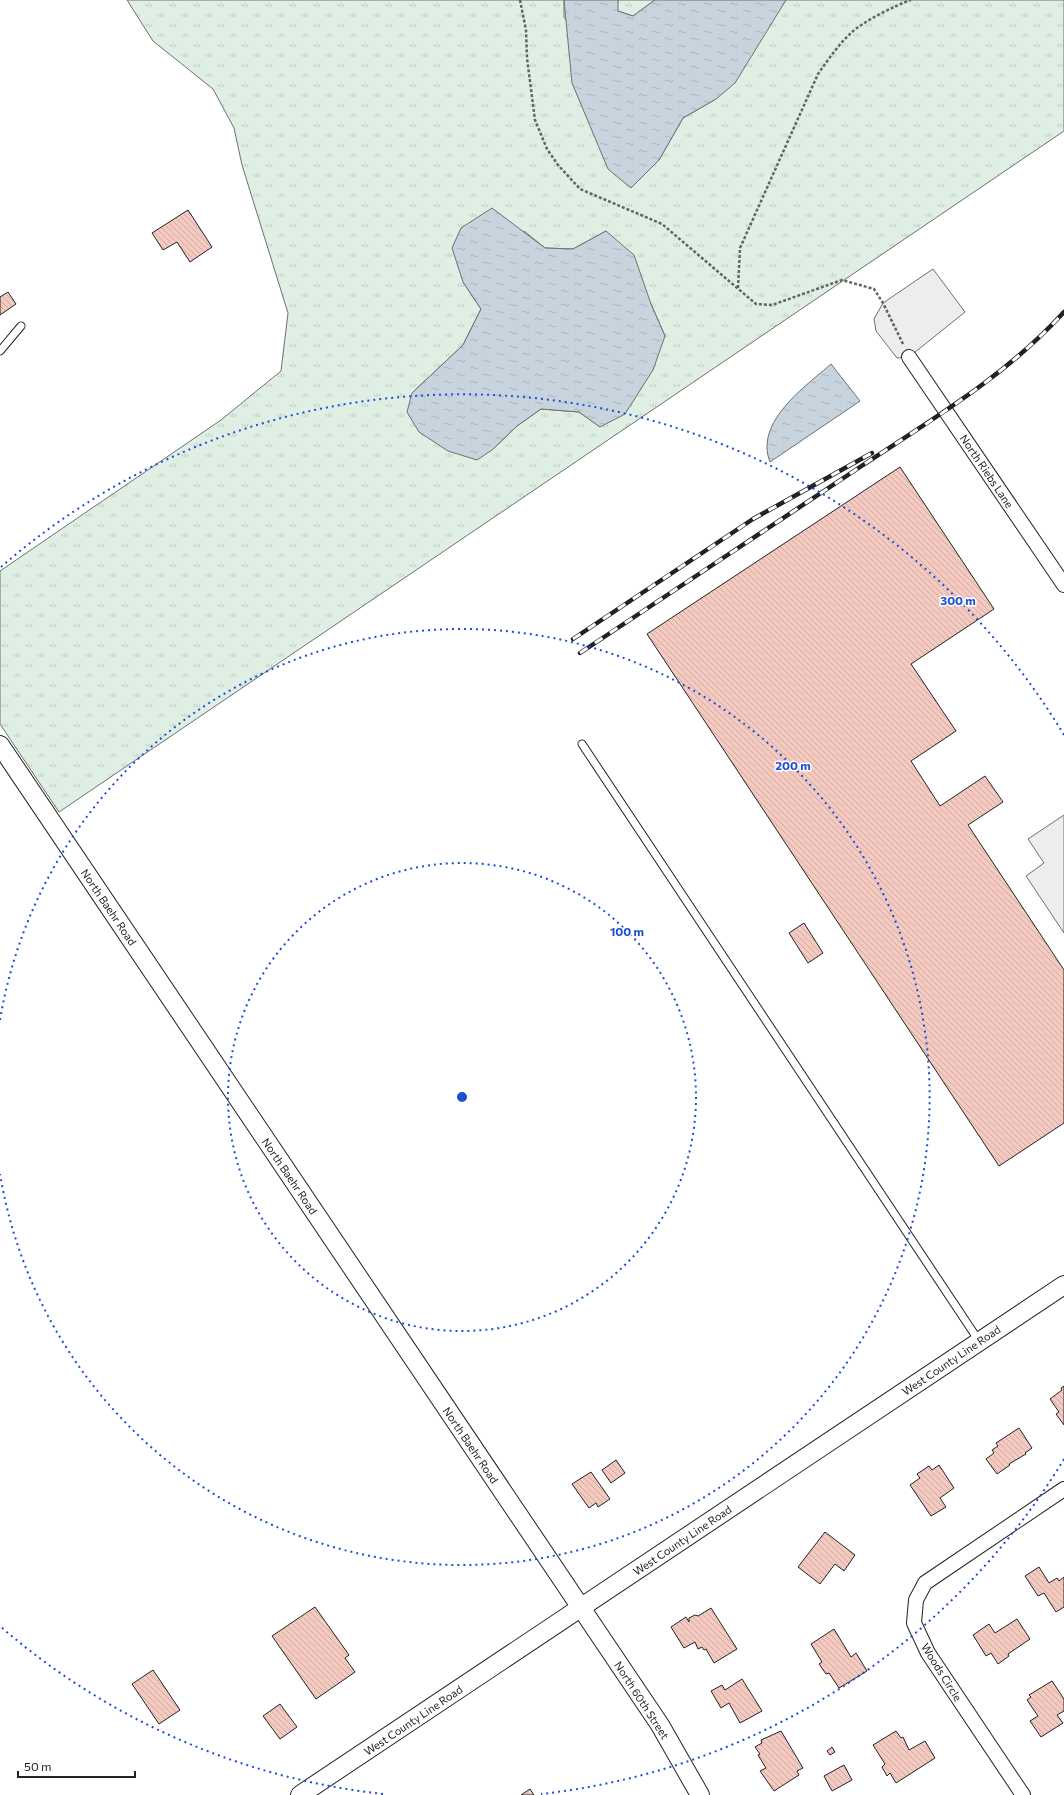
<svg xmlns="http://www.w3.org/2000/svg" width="1064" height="1795" viewBox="0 0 1064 1795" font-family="Commissioner,sans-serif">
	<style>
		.grass { fill: url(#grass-tufts); stroke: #6f6f6f; fill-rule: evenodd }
		.parking { fill: #ededed; stroke: #6f6f6f }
		.water { fill: url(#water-ripples); stroke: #6f6f6f }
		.building { fill: url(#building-back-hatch); stroke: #222 }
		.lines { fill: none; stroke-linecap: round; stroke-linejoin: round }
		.service-casing { stroke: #222; stroke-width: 9 }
		.minor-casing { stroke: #222; stroke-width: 16 }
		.tertiary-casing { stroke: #222; stroke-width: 20 }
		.path { stroke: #646464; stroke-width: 2.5; stroke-dasharray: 3 2; stroke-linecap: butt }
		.service { stroke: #fff; stroke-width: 7 }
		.minor { stroke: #fff; stroke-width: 14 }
		.tertiary { stroke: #fff; stroke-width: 18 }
		.rail-casing { stroke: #222; stroke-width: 4.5 }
		.rail { stroke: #fff; stroke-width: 3; stroke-dasharray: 9; stroke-linecap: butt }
		.ring { fill: none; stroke: #1d4ed8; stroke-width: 2; stroke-dasharray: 2 4 }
		.labels { text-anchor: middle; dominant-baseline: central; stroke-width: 3; stroke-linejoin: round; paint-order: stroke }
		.street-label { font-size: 11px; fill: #222; stroke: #fff }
		.centre { fill: #1d4ed8; stroke: #fff; stroke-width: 2 }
		.ring-label { font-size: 12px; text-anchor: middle; font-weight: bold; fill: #1d4ed8; stroke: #fff; stroke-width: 3; stroke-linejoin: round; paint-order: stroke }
	</style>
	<defs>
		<pattern id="grass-tufts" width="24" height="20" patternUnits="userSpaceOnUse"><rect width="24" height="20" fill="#e0efe3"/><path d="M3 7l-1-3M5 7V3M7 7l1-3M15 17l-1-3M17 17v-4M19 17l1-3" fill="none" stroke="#c0cdc2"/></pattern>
		<pattern id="water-ripples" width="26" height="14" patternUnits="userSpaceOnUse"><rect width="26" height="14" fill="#c7d3dd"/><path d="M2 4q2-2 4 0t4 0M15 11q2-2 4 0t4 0" fill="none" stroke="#abb5bd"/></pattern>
		<pattern id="building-back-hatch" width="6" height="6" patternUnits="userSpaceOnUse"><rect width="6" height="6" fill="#f3c9c0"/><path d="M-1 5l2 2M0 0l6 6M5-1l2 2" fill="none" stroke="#d0aca5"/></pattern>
	</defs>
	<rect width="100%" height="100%" fill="#fff"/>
	<path class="grass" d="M127 0H564V17L659 160 683 118 716 99 786 0H1064V131L59 812 0 724V571L221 420 281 371 288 313 242 165 234 128 213 89 153 41ZM524 231 545 248 573 249 606 231 651 304 665 336 600 427 579 412 541 409 517 426 492 450 412 393 463 345 481 309 463 282Z
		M618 0H655L633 16 617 11Z"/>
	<path class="parking" d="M933 269 965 312 909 357 897 358 876 331 874 319 883 303Z
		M1064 815V933L1026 876 1044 863 1028 839Z"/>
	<path class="water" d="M564 0H618V11L633 16 655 0H786L735 83 716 99 683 118 659 160 631 188 608 169 572 83Z
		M492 208 545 248 573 249 606 231 634 255 651 304 665 336 653 370 625 414 600 427 579 412 541 409 517 426 492 450 477 460 448 451 419 432 407 412 412 393 463 345 481 309 463 282 452 248 461 228Z
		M831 364 860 401 770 462C754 422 806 386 831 364Z"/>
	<path class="building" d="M188 210 212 247 190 262 177 242 163 250 152 233Z
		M8 292 16 304 0 315V297Z
		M900 467 994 609 911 664 956 731 911 761 940 806 985 776 1003 802 968 825 1064 970V1123L999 1166 647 634Z
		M804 923 823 953 808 963 789 933Z
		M1064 1386V1425L1056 1414 1059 1412 1050 1399 1062 1390 1061 1388Z
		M1019 1428 1032 1448 1025 1453 1026 1454 1009 1464 1010 1465 997 1474 986 1459 994 1453 992 1450 998 1446 996 1443Z
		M616 1460 625 1473 611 1483 602 1470Z
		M939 1465 954 1488 940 1498 946 1507 931 1516 910 1485 920 1478 917 1474 929 1466 932 1470Z
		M591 1472 610 1499 598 1507 596 1503 589 1508 572 1484Z
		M825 1532 855 1555 844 1571 835 1564 820 1584 798 1567Z
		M1039 1567 1049 1583 1057 1578 1059 1581 1064 1577V1607L1056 1612 1044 1593 1038 1596 1025 1576Z
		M315 1607 349 1655 345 1658 355 1672 316 1699 272 1636Z
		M711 1608 737 1649 714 1663 706 1649 704 1650 702 1647 698 1649 695 1642 684 1648 671 1627 686 1617 689 1622V1618L695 1615 698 1616Z
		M1017 1619 1030 1639 1008 1654 1009 1656 998 1664 991 1653 986 1656 973 1635 989 1624 995 1633Z
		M834 1629 851 1657 856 1653 867 1671 839 1688 829 1673 826 1674 819 1664 822 1662 811 1644Z
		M153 1670 180 1710 159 1724 132 1684Z
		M742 1679 762 1711 740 1723 729 1703 721 1708 711 1691 722 1685 725 1690Z
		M1052 1681 1064 1699V1711L1057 1715 1063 1723 1041 1737 1030 1721 1038 1716 1027 1700 1031 1697 1029 1695Z
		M280 1704 297 1727 280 1739 263 1716Z
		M781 1731 803 1768 797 1771 799 1775 774 1791 760 1771 766 1768 758 1755 760 1754 755 1747 762 1743 761 1740Z
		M896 1731 901 1738 903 1737 909 1750 925 1741 935 1758 896 1783 890 1773 887 1776 882 1767 885 1764 873 1745Z
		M832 1747 835 1752 830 1755 827 1751Z
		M844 1765 852 1780 832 1791 824 1776Z
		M530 1789 534 1795H521Z"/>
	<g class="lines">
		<defs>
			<path id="service" d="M0 351 21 326
				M582 744 979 1341"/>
			<path id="minor" d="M909 357 1064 585
				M1023 1795 928 1653 914 1623 916 1600 925 1583 1064 1489"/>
			<path id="tertiary" d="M0 745 660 1725 700 1795
				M300 1795 1064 1285"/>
		</defs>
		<use href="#service" class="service-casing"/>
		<use href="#minor" class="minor-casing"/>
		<use href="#tertiary" class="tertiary-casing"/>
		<path class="path" d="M520 0 526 30 527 58 535 120 547 149 558 165 580 189 662 224 756 304 772 305 842 280 874 289 883 303 903 344
			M738 288 740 248 818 74C828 60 838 45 851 33 862 22 896 5 911 0"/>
		<use href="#service" class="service"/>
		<use href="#minor" class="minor"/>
		<use href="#tertiary" class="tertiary"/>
		<defs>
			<path id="rail" d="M573 639 753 519 872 453
				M580 653C673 591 767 529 860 467 931 420 1006 376 1064 312"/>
		</defs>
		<use href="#rail" class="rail-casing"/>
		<use href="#rail" class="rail"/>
	</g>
	<g class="ring">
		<circle cx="462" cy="1097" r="234"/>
		<path d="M0 1020A468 468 0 1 1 0 1174"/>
		<path d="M1064 1459A702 702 0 0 1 541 1794M383 1794A702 702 0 0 1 1 1627M1 567A702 702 0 0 1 1064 735"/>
	</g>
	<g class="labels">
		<g class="street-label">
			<text transform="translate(987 471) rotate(56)">North Riebs Lane</text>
			<text transform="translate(109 907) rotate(56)">North Baehr Road</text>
			<text transform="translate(290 1176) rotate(56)">North Baehr Road</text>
			<text transform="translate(951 1360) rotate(-34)">West County Line Road</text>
			<text transform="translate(471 1445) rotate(56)">North Baehr Road</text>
			<text transform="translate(682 1540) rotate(-34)">West County Line Road</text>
			<text transform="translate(942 1672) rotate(58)">Woods Circle</text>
			<text transform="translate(642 1700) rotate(57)">North 60th Street</text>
			<text transform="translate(413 1720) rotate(-34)">West County Line Road</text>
		</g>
	</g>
	<circle cx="462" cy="1097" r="6" class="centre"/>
	<g class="ring-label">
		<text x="958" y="605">300 m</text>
		<text x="793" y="770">200 m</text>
		<text x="627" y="936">100 m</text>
	</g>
	<path d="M18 1771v6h117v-6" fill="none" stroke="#222222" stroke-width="2"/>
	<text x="24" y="1771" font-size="12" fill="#222222" stroke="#ffffff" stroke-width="3" paint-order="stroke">50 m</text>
</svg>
